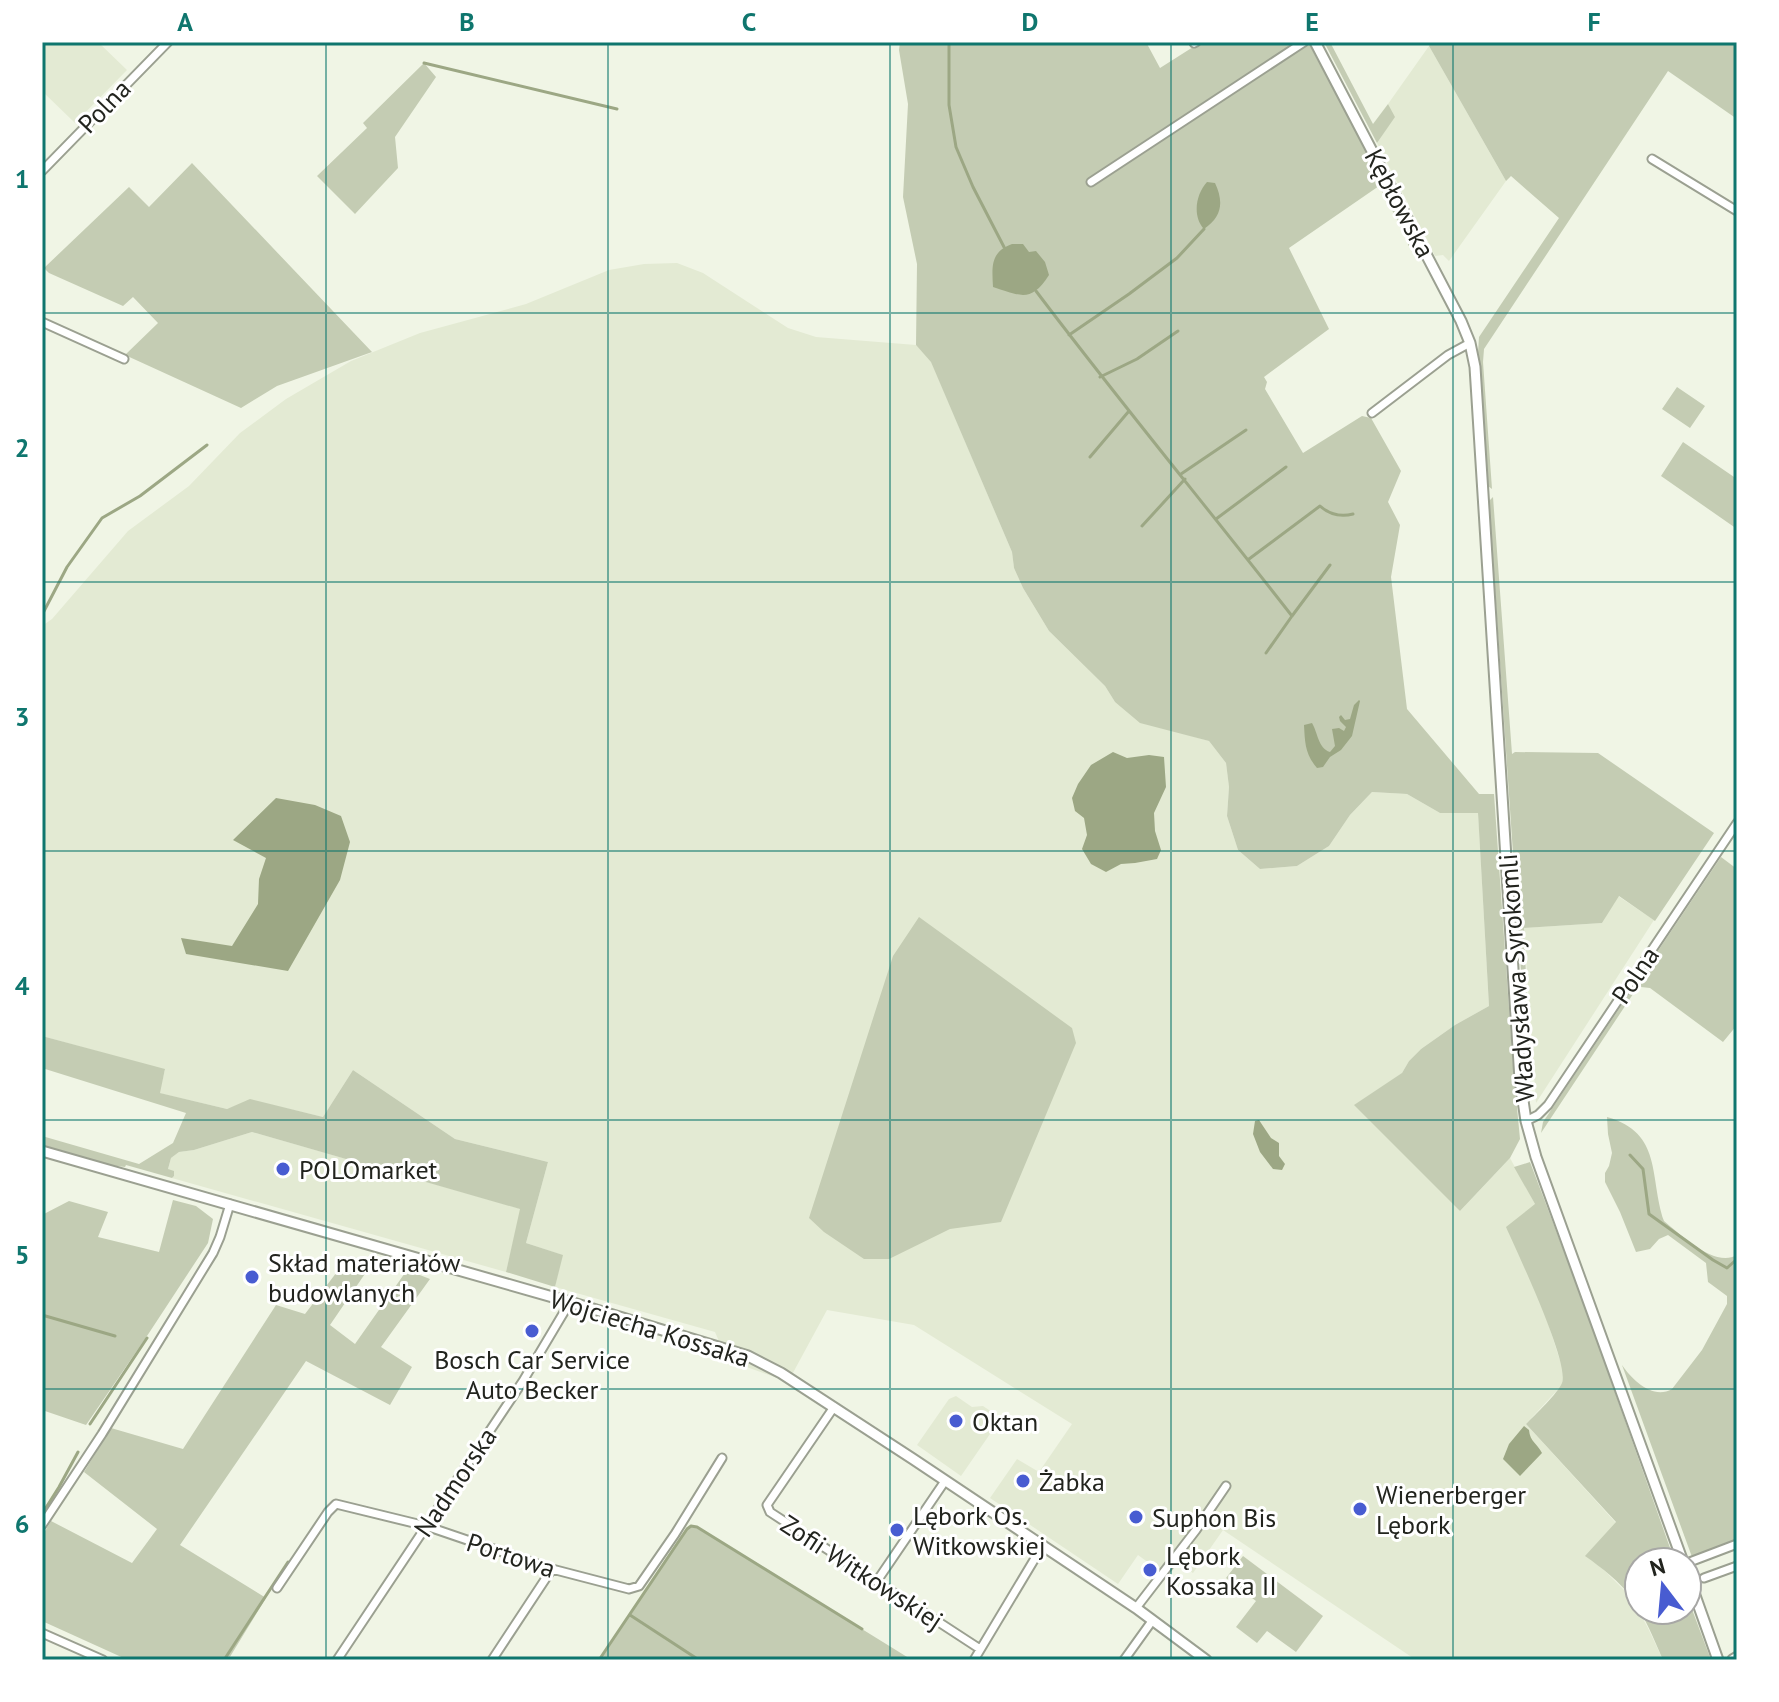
<svg xmlns="http://www.w3.org/2000/svg" width="1779" height="1702" viewBox="0 0 1779 1702" font-family="'PT Sans',sans-serif">
	<style>
		.built { fill: #e3ead3 }
		.green { fill: #c4ccb3 }
		.water { fill: #9ca784 }
		.lines { fill: none; stroke-linecap: round; stroke-linejoin: round }
		.stream { stroke: #9ca784; stroke-width: 3 }
		.street-casing { stroke: #9ba091; stroke-width: 11 }
		.secondary-casing { stroke: #9ba091; stroke-width: 13 }
		.street { stroke: #fff; stroke-width: 7 }
		.secondary { stroke: #fff; stroke-width: 9 }
		.grid { fill: none; stroke: #0f766e; stroke-width: 2; stroke-opacity: 0.55 }
		.poi-dot { fill: #485cd1; stroke: #fff; stroke-width: 3 }
		.labels { text-anchor: middle; dominant-baseline: central; stroke-width: 6; stroke-linejoin: round; paint-order: stroke }
		.street-label { font-size: 26px; fill: #22241e; stroke: #fff }
		.poi-label { font-size: 26px; fill: #22241e; stroke: #fff; text-anchor: start }
		.neatline { fill: none; stroke: #0f766e; stroke-width: 3 }
		.grid-label { font-size: 26px; text-anchor: middle; font-weight: bold; fill: #0f766e }
	</style>
	<rect width="100%" height="100%" fill="#f0f5e5"/>
	<path class="built" d="M42 42H98L127 70 75 123 42 91Z
		M1429 46 1506 181 1449 261 1443 255 1435 256 1377 143 1394 117 1388 104Z
		M677 263 703 273 788 328 816 337 916 345 931 361 1012 552 1014 568 1023 588 1049 631 1105 686 1115 702 1182 733 1209 741 1226 763 1229 787 1227 816 1238 850 1260 869 1297 866 1329 846 1350 815 1372 792 1407 794 1440 813 1478 812 1489 1006 1455 1025 1421 1049 1409 1061 1402 1073 1460 1211 1510 1158 1535 1204 1547 1320 1564 1373 1562 1385 1526 1424 1616 1523 1586 1556 1605 1571 1631 1597 1648 1628 1663 1660H1416L1223 1530 1193 1573 1178 1563 1168 1577 1138 1555 1118 1584 990 1498 1017 1459 1039 1472 1072 1424 914 1325 827 1310 788 1382 727 1360 715 1332 555 1287 562 1255 526 1243 548 1162 455 1139 353 1070 323 1117 251 1100 227 1109 159 1093 165 1070 42 1036V626L52 619 128 531 189 486 240 433 286 399 351 361 420 333 526 304 609 270 644 264Z
		M1618 896 1654 920 1536 1103 1524 928 1602 923Z
		M252 1132 521 1209 506 1272 172 1178 174 1176 168 1169 171 1158 179 1152 194 1150Z
		M956 1396 972 1407 983 1406 1001 1418 961 1476 917 1445 949 1399Z"/>
	<path class="green" d="M900 42H1146L1160 68 1201 42H1308L1414 240 1408 246V240L1379 186 1289 248 1329 329 1264 377 1267 382 1265 389 1303 453 1362 416 1371 418 1401 471 1388 502 1400 525 1391 577 1407 709 1479 794H1494L1513 1066 1520 1139 1510 1158 1460 1211 1354 1105 1402 1073 1409 1061 1421 1049 1455 1025 1489 1006 1478 813H1440L1407 794 1372 792 1350 815 1329 846 1297 866 1260 869 1238 850 1227 816 1229 787 1226 763 1209 741 1140 723 1115 702 1105 686 1049 631 1023 588 1014 568 1012 552 931 362 916 345 917 264 903 197 908 104 899 50Z
		M1324 42H1330L1373 124 1388 104 1395 117 1377 143Z
		M1432 42H1737V119L1668 71 1484 349 1483 362 1492 489 1488 486 1478 352 1479 337 1559 218 1511 176 1506 181 1429 46Z
		M424 63 436 77 395 137 398 168 355 214 317 176 367 128 363 123Z
		M192 163 372 352 277 386 241 408 125 355 158 323 133 297 123 306 49 273 44 268 129 187 149 207Z
		M1677 387 1705 406 1690 428 1662 409Z
		M1683 442 1737 479V529L1661 476Z
		M1493 497 1512 754 1515 752 1598 753 1714 833 1655 921 1619 896 1602 923 1524 928 1531 1099 1529 1088 1489 501Z
		M1721 857 1737 869V1025L1723 1042 1650 988 1641 987 1635 991 1541 1133 1543 1122Z
		M919 917 1072 1028 1076 1043 1001 1222 950 1229 889 1259H864L824 1232 809 1218 893 956Z
		M42 1036 165 1069 160 1093 227 1109 250 1099 323 1117 353 1070 455 1139 548 1162 526 1243 563 1255 555 1287 506 1272 520 1209 252 1132 194 1150 179 1152 171 1158 168 1169 174 1171V1176L172 1178 126 1165 125 1167 108 1165 42 1146V1136L139 1164 173 1143 186 1113 42 1068Z
		M1607 1117C1663 1133 1649 1177 1664 1221 1682 1236 1715 1268 1737 1255V1540L1692 1557 1622 1365C1632 1380 1653 1400 1672 1389L1702 1350 1727 1304V1296L1708 1282 1706 1263 1668 1235 1659 1239 1650 1249 1636 1252 1620 1212 1605 1182V1173L1609 1166 1612 1153 1608 1134Z
		M1530 1162 1582 1299 1675 1562H1639V1610H1687V1596L1711 1660H1663C1654 1639 1645 1617 1632 1598 1620 1582 1602 1568 1585 1556L1616 1522 1526 1424C1535 1415 1558 1393 1562 1383 1570 1363 1517 1252 1506 1227L1535 1204 1514 1167Z
		M173 1200 196 1206 213 1219 208 1243 149 1333 86 1425 42 1410V1215L69 1201 108 1212 98 1237 159 1252Z
		M349 1256 373 1262 330 1325 355 1344 407 1270 430 1279 381 1347 412 1367 390 1405 306 1361 180 1545 266 1598 228 1660H128L42 1621V1536L51 1521 132 1563 157 1529 84 1472 111 1428 183 1449 276 1305 305 1314Z
		M691 1526 697 1527 912 1660H599L687 1529Z
		M1243 1556 1323 1616 1296 1652 1267 1631 1257 1643 1236 1627 1256 1601 1226 1578Z"/>
	<path class="water" d="M1207 182 1215 183C1224 202 1222 217 1204 229 1192 216 1196 194 1207 182Z
		M1012 244H1023L1029 252 1036 251 1045 262 1049 275C1031 303 1021 296 993 287 992 267 990 252 1012 244Z
		M1359 700 1360 701 1352 736 1341 750 1330 757 1323 767 1317 768C1305 754 1305 743 1304 725L1312 723C1318 733 1318 748 1330 752L1335 746 1332 729 1339 728 1344 731 1346 727 1340 721 1339 717 1341 715 1345 720 1350 719 1354 705Z
		M1113 752 1127 758 1149 755 1164 757 1166 787 1154 813 1155 831 1161 850 1157 859 1135 863 1121 864 1106 872 1091 864 1082 849 1087 835 1084 818 1075 811 1072 798 1078 784 1091 765Z
		M276 798 315 805 341 816 350 842 340 880 288 971 186 954 181 938 232 946 258 904 259 879 266 858 233 840Z
		M1259 1120 1271 1138 1279 1143V1156L1285 1164 1282 1170 1273 1169 1260 1152 1253 1134 1255 1121Z
		M1524 1426 1529 1430C1530 1442 1537 1443 1542 1453L1520 1476 1503 1459 1509 1444Z"/>
	<g class="lines">
		<path class="stream" d="M949 42V105L956 147 973 187 1004 247
			M424 63 617 109
			M1036 291C1119 401 1207 507 1292 616L1330 565
			M1069 335 1129 294 1177 258 1204 229
			M1100 377 1137 359 1178 331
			M1090 457 1129 411
			M1181 474 1246 430
			M1216 519 1286 467
			M1142 526 1185 479
			M1249 559 1320 506C1329 514 1341 517 1353 514
			M42 615 67 567 102 518 140 496 207 445
			M1266 653 1292 616
			M1630 1155 1643 1169 1649 1214 1713 1260 1727 1268 1737 1259
			M42 1315 115 1336
			M90 1424 147 1338
			M42 1514 59 1487 78 1452
			M630 1615 699 1660
			M224 1660 288 1562
			M599 1660 687 1529 691 1526 697 1527 862 1629"/>
		<defs>
			<path id="street" d="M1194 43 1196 42
				M1652 159 1737 211
				M42 171 168 42
				M1091 182 1304 42
				M42 322 124 359
				M1372 413 1448 355 1470 343
				M1526 1121 1538 1115 1548 1105 1737 823
				M834 1407 767 1505 770 1512 980 1649
				M42 1525 102 1434 213 1253 220 1237 230 1204
				M1687 1563 1737 1544
				M1704 1578 1737 1566
				M877 1581 945 1481
				M277 1588 328 1512 336 1504 426 1526 552 1569 629 1589 639 1586 675 1534 722 1458
				M1136 1608 1196 1530 1226 1486
				M42 1633 103 1660
				M1732 1659 1737 1656
				M337 1660 523 1381 570 1302
				M492 1660 552 1569
				M974 1660 1043 1545
				M1124 1660 1152 1621"/>
			<path id="secondary" d="M1315 42 1461 321 1470 343 1475 367 1520 1080 1526 1121 1536 1157 1683 1562
				M42 1151 570 1302 748 1356 781 1373 913 1459 1136 1608 1206 1660
				M1687 1573 1718 1660"/>
		</defs>
		<use href="#street" class="street-casing"/>
		<use href="#secondary" class="secondary-casing"/>
		<use href="#street" class="street"/>
		<use href="#secondary" class="secondary"/>
	</g>
	<path class="grid" d="M326 42V1660M608 42V1660M890 42V1660M1171 42V1660M1453 42V1660M42 313H1737M42 582H1737M42 851H1737M42 1120H1737M42 1389H1737"/>
	<g class="poi-dot">
		<circle cx="283" cy="1169" r="8"/>
		<circle cx="252" cy="1277" r="8"/>
		<circle cx="532" cy="1331" r="8"/>
		<circle cx="956" cy="1421" r="8"/>
		<circle cx="1023" cy="1481" r="8"/>
		<circle cx="1360" cy="1509" r="8"/>
		<circle cx="1136" cy="1517" r="8"/>
		<circle cx="897" cy="1530" r="8"/>
		<circle cx="1150" cy="1570" r="8"/>
	</g>
	<g class="labels">
		<g class="street-label">
			<text transform="translate(104 106) rotate(-46)">Polna</text>
			<text transform="translate(1400 203) rotate(62)">Kębłowska</text>
			<text transform="translate(1635 975) rotate(-56)">Polna</text>
			<text transform="translate(1516 978) rotate(-94)">Władysława Syrokomli</text>
			<text transform="translate(650 1328) rotate(17)">Wojciecha Kossaka</text>
			<text transform="translate(455 1482) rotate(-56)">Nadmorska</text>
			<text transform="translate(511 1555) rotate(18)">Portowa</text>
			<text transform="translate(862 1572) rotate(33)">Zofii Witkowskiej</text>
		</g>
		<g class="poi-label">
			<text x="299" y="1169">POLOmarket</text>
			<text x="268" y="1262">Skład materiałów<tspan x="268" dy="30">budowlanych</tspan></text>
			<text x="532" y="1359" text-anchor="middle">Bosch Car Service<tspan x="532" dy="30">Auto Becker</tspan></text>
			<text x="972" y="1421">Oktan</text>
			<text x="1039" y="1481">Żabka</text>
			<text x="1376" y="1494">Wienerberger<tspan x="1376" dy="30">Lębork</tspan></text>
			<text x="913" y="1515">Lębork Os.<tspan x="913" dy="30">Witkowskiej</tspan></text>
			<text x="1152" y="1517">Suphon Bis</text>
			<text x="1166" y="1555">Lębork<tspan x="1166" dy="30">Kossaka II</tspan></text>
		</g>
	</g>
	<rect width="1779" height="1702" fill="none" stroke="#ffffff" stroke-width="88"/>
	<g transform="translate(1663 1586) rotate(344)"><circle r="38" fill="#ffffff" stroke="#a7a7a5" stroke-width="2"/>
	<path d="M0-6L14 30L0 20L-14 30Z" fill="#485cd1"/>
	<text y="-12" font-size="22" font-weight="bold" text-anchor="middle" fill="#22241e">N</text>
	</g>
	<rect x="44" y="44" width="1691" height="1614" class="neatline"/>
	<g class="grid-label">
		<text x="185" y="31">A</text>
		<text x="467" y="31">B</text>
		<text x="749" y="31">C</text>
		<text x="1030" y="31">D</text>
		<text x="1312" y="31">E</text>
		<text x="1594" y="31">F</text>
		<text x="22" y="188">1</text>
		<text x="22" y="457">2</text>
		<text x="22" y="726">3</text>
		<text x="22" y="995">4</text>
		<text x="22" y="1264">5</text>
		<text x="22" y="1533">6</text>
	</g>
</svg>
